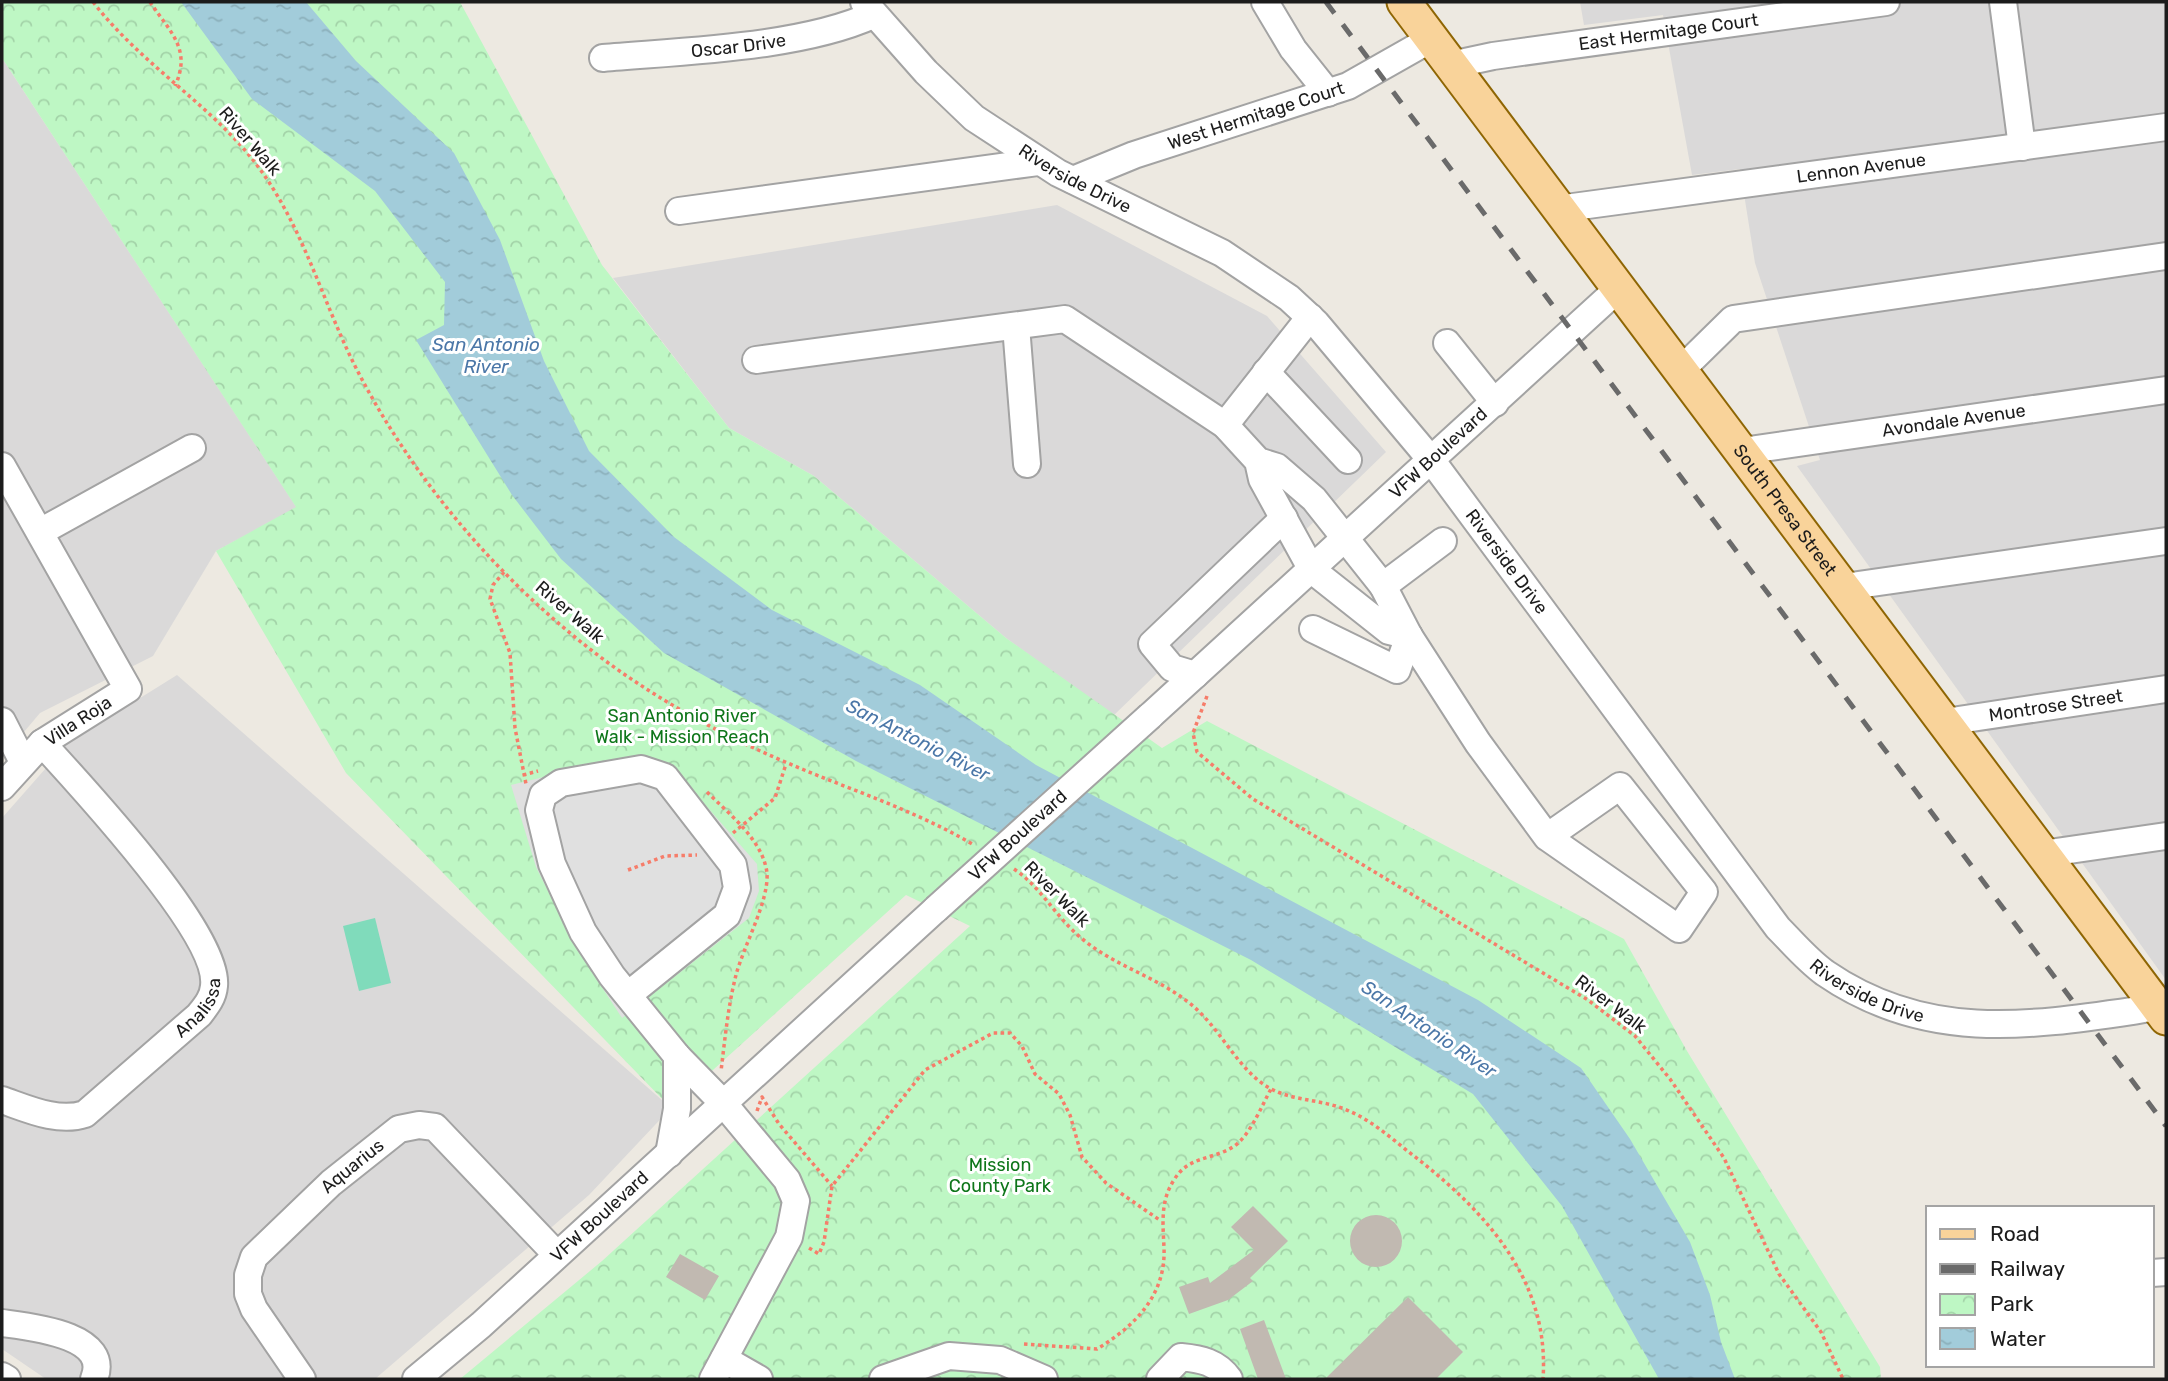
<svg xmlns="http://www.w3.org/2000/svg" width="2168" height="1381" viewBox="0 0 2168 1381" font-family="Rubik,sans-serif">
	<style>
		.residential { fill: #dad9d9 }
		.park { fill: url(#park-crowns) }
		.pitch { fill: #80dbbb }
		.parking { fill: #e0e0e0 }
		.water { fill: url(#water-ripples) }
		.building { fill: #c1b9b1 }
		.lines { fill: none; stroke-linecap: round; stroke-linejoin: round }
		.minor-casing { stroke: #a3a3a3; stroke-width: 30 }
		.major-casing { stroke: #8f6604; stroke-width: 37 }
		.path { stroke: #f67d6a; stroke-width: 3.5; stroke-dasharray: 3.5 3.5; stroke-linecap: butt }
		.minor { stroke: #fff; stroke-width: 26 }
		.major { stroke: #f9d39a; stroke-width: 33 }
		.rail { stroke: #6a6a6a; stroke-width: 5; stroke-dasharray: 14 14; stroke-linecap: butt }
		.minor-bridge-casing { stroke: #a3a3a3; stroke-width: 30; stroke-linecap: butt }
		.minor-bridge { stroke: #fff; stroke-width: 26 }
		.labels { text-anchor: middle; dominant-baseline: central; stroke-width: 6; stroke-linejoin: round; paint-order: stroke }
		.street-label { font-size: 18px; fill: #1c1c1c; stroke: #fff }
		.park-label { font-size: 18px; fill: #0e761a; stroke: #fff }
		.water-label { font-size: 19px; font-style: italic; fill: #4b77a8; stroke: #fff }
	</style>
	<defs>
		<pattern id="park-crowns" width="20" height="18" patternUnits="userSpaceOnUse" patternTransform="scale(1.75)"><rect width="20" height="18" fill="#bef7c4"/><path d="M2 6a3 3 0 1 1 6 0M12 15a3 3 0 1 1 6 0" fill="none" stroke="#a3d3a8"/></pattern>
		<pattern id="water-ripples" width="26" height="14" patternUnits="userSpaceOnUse" patternTransform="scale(1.75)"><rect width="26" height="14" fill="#a2ccda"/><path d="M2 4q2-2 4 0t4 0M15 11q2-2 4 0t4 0" fill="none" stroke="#8bafba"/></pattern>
	</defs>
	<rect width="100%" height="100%" fill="#ede9e1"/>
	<path class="residential" d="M1580 2H2166V980L1797 466 1820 460 1755 263 1740 169 1692 175 1663 15 1584 25Z
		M2 58 297 508 216 551 153 656 40 713 2 758Z
		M1057 205 1267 316 1386 452 1113 716 1006 638 814 476 729 428 613 278Z
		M177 675 671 1108 589 1195 375 1379H46L2 1349V818L68 743Z"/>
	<path class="park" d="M2 2H460L602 265 729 428 814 476 1006 638 1162 748 1207 721 1624 939 1687 1051 1880 1367 1881 1379H460L602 1261 970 926 906 895 671 1108 346 773 216 551 296 507 2 58Z"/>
	<path class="pitch" d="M375 918 391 983 359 991 343 926Z"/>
	<path class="parking" d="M645 758 674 769 757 864 759 891 749 918 622 1018 577 949 536 867 511 785 613 760Z"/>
	<path class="water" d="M181 2H306L356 61 454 153 500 240 544 361 589 451 674 537 772 610 920 685 1036 765 1478 1000 1581 1068 1630 1139 1690 1242 1710 1295 1721 1342 1735 1379H1659L1562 1206 1473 1094 1251 960 856 761 664 653 561 559 512 495 416 340 444 325 445 282 375 191 252 99Z"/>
	<path class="building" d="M1253 1206 1288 1241 1250 1278 1253 1281 1228 1300 1189 1314 1179 1287 1208 1277 1210 1283 1254 1250 1231 1227Z
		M1350 1241a26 26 0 1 1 52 0a26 26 0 1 1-52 0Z
		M680 1254 719 1276 705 1300 666 1277Z
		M1408 1297 1463 1352 1436 1379H1325Z
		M1264 1320 1286 1379H1258L1240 1329Z"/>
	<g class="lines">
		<defs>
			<g id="minor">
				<path id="s1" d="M864 2 926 72 974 118 1058 173 1222 253 1289 298 1316 323 1432 461 1778 928C1793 943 1807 960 1825 973 1934 1048 2045 1023 2166 1006"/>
				<path d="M1265 2 1293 49 1328 93"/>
				<path d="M2003 2 2022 147"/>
				<path id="s2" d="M603 58C683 51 800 48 873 15"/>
				<path id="s3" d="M1451 65 1493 56 1886 2"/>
				<path id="s4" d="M1073 180 1134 155 1348 86 1431 39"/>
				<path id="s5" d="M1558 209 2166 127"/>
				<path d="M679 211 1038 162"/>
				<path d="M1016 326 1027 464"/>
				<path d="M1447 343 1495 403"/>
				<path d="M756 360 1065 319 1225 425 1258 461 1277 467 1314 499 1383 586 1409 636 1389 631 1312 570 1262 479 1258 461"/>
				<path d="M1681 370 1733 319 2166 256"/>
				<path d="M1266 372 1348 460"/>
				<path d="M1225 425 1310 317"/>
				<path id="s6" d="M1742 451 2166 390"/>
				<path d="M2 466 128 689 42 743 2 787"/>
				<path d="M40 532 192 448"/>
				<path d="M1383 586 1443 541"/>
				<path d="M1844 587 2166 541"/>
				<path d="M1313 629 1397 670 1409 636"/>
				<path d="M1409 636 1478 743 1547 837 1620 786 1704 892 1679 929 1547 837"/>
				<path d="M1195 675 1172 668 1152 644 1284 518"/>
				<path id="s7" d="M1150 716 1619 288"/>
				<path d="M2 721 23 762"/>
				<path id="s8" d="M1945 722 2166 689"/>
				<path d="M2042 854 2166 836"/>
				<path d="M628 995 727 915 737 888 733 865 665 777 641 769 561 783 543 795 539 810 552 864 583 932 612 976 677 1056 724 1104 787 1180 796 1201 789 1237 713 1379"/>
				<path id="s9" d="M2 1100C28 1109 58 1123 85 1114L199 1015C206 1006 213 998 214 986 220 934 80 785 42 743"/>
				<path d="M669 1154 677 1109V1056"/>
				<path d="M2152 1273 2166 1272"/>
				<path d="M2 1323C32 1327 112 1335 94 1379"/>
				<path d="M724 1359 759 1379"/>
				<path d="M2 1376 7 1379"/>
				<path id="s10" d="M302 1379 254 1309 248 1294V1275L254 1257 331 1183 399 1129 419 1125 435 1127 557 1255"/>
				<path id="s11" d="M416 1379 481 1325 936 909"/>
				<path d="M883 1379 949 1356 1000 1360 1044 1379"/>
				<path d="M1160 1379 1181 1357C1201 1359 1217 1362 1229 1379"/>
			</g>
			<g id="major">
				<path id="s12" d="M1404 2 2166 1018"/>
			</g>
		</defs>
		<use href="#minor" class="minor-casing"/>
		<use href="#major" class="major-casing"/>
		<path class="path" d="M93 2C144 68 216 107 262 172 304 231 323 302 355 366 414 482 503 585 607 662 662 702 720 734 783 761 847 789 913 809 974 845
			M150 2C170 32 192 49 175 86
			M504 572 493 585 490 599 510 653 515 728 526 784
			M1207 696 1193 733 1197 752 1253 799 1588 1000 1635 1036 1670 1079 1724 1158 1779 1274 1821 1332 1843 1379
			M523 775 538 771
			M707 792C729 814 763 840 767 873 769 901 744 945 736 975 728 1006 725 1039 721 1071
			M733 833 775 798 786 764
			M1014 869C1041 887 1055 916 1080 937 1112 965 1155 976 1188 1002 1217 1024 1232 1059 1259 1081 1286 1103 1319 1097 1349 1111 1373 1121 1393 1140 1414 1156 1486 1212 1550 1281 1543 1379
			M628 870 665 856 697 855
			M757 1111 762 1097 779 1124 832 1186
			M809 1248 819 1254 824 1242 832 1186 925 1070 993 1033H1010L1022 1046 1035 1074 1059 1094 1070 1115 1082 1157 1106 1183 1161 1221
			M1024 1344 1097 1349C1135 1326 1166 1295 1164 1248 1163 1224 1160 1201 1174 1180 1188 1156 1212 1160 1233 1147 1250 1136 1261 1107 1271 1089"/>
		<use href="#minor" class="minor"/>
		<use href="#major" class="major"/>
		<path class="rail" d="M1326 2 2166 1126"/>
		<defs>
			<g id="minor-bridge">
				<path id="s13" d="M936 909 1150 716"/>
			</g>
		</defs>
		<use href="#minor-bridge" class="minor-bridge-casing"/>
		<use href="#minor-bridge" class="minor-bridge"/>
	</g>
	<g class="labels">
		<g class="street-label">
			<text stroke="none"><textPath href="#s3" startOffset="220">East Hermitage Court</textPath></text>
			<text stroke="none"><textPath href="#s2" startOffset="136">Oscar Drive</textPath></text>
			<text stroke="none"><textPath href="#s4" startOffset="194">West Hermitage Court</textPath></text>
			<text transform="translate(250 141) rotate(49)">River Walk</text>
			<text stroke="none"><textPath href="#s5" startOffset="306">Lennon Avenue</textPath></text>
			<text stroke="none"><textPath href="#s1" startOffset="278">Riverside Drive</textPath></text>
			<text stroke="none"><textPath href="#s6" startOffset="214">Avondale Avenue</textPath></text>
			<text stroke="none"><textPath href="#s7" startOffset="390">VFW Boulevard</textPath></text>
			<text stroke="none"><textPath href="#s12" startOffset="635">South Presa Street</textPath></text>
			<text stroke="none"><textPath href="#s1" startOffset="866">Riverside Drive</textPath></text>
			<text transform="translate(570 612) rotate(41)">River Walk</text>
			<text stroke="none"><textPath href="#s8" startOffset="112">Montrose Street</textPath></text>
			<text transform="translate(78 721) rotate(-33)">Villa Roja</text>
			<text stroke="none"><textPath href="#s13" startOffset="110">VFW Boulevard</textPath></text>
			<text transform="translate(1057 894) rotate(45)">River Walk</text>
			<text stroke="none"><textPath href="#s1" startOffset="1433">Riverside Drive</textPath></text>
			<text stroke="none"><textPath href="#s9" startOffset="243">Analissa</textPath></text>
			<text transform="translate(1611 1004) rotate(37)">River Walk</text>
			<text stroke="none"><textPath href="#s10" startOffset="273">Aquarius</textPath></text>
			<text stroke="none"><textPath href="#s11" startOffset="245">VFW Boulevard</textPath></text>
		</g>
		<g class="park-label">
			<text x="682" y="716">San Antonio River<tspan x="682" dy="21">Walk - Mission Reach</tspan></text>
			<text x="1000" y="1165">Mission<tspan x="1000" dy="21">County Park</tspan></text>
		</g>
		<g class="water-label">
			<text x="486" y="344">San Antonio<tspan x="486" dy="22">River</tspan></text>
			<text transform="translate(918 740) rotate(27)">San Antonio River</text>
			<text transform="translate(1429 1029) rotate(34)">San Antonio River</text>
		</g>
	</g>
	<rect width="2168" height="1381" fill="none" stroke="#1c1c1c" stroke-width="7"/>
	<rect x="1926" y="1206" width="228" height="161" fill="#ffffff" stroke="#a4a4a4" stroke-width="2"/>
	<rect x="1940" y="1229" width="35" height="10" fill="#f9d39a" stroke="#a4a4a4" stroke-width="2"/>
	<text x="1990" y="1241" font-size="21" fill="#1c1c1c">Road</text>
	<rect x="1940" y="1264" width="35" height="10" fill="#6a6a6a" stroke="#a4a4a4" stroke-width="2"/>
	<text x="1990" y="1276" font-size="21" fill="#1c1c1c">Railway</text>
	<rect x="1940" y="1294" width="35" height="21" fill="url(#park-crowns)" stroke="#a4a4a4" stroke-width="2"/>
	<text x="1990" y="1311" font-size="21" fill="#1c1c1c">Park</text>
	<rect x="1940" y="1328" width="35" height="21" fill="url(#water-ripples)" stroke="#a4a4a4" stroke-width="2"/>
	<text x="1990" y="1346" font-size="21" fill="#1c1c1c">Water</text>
</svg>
